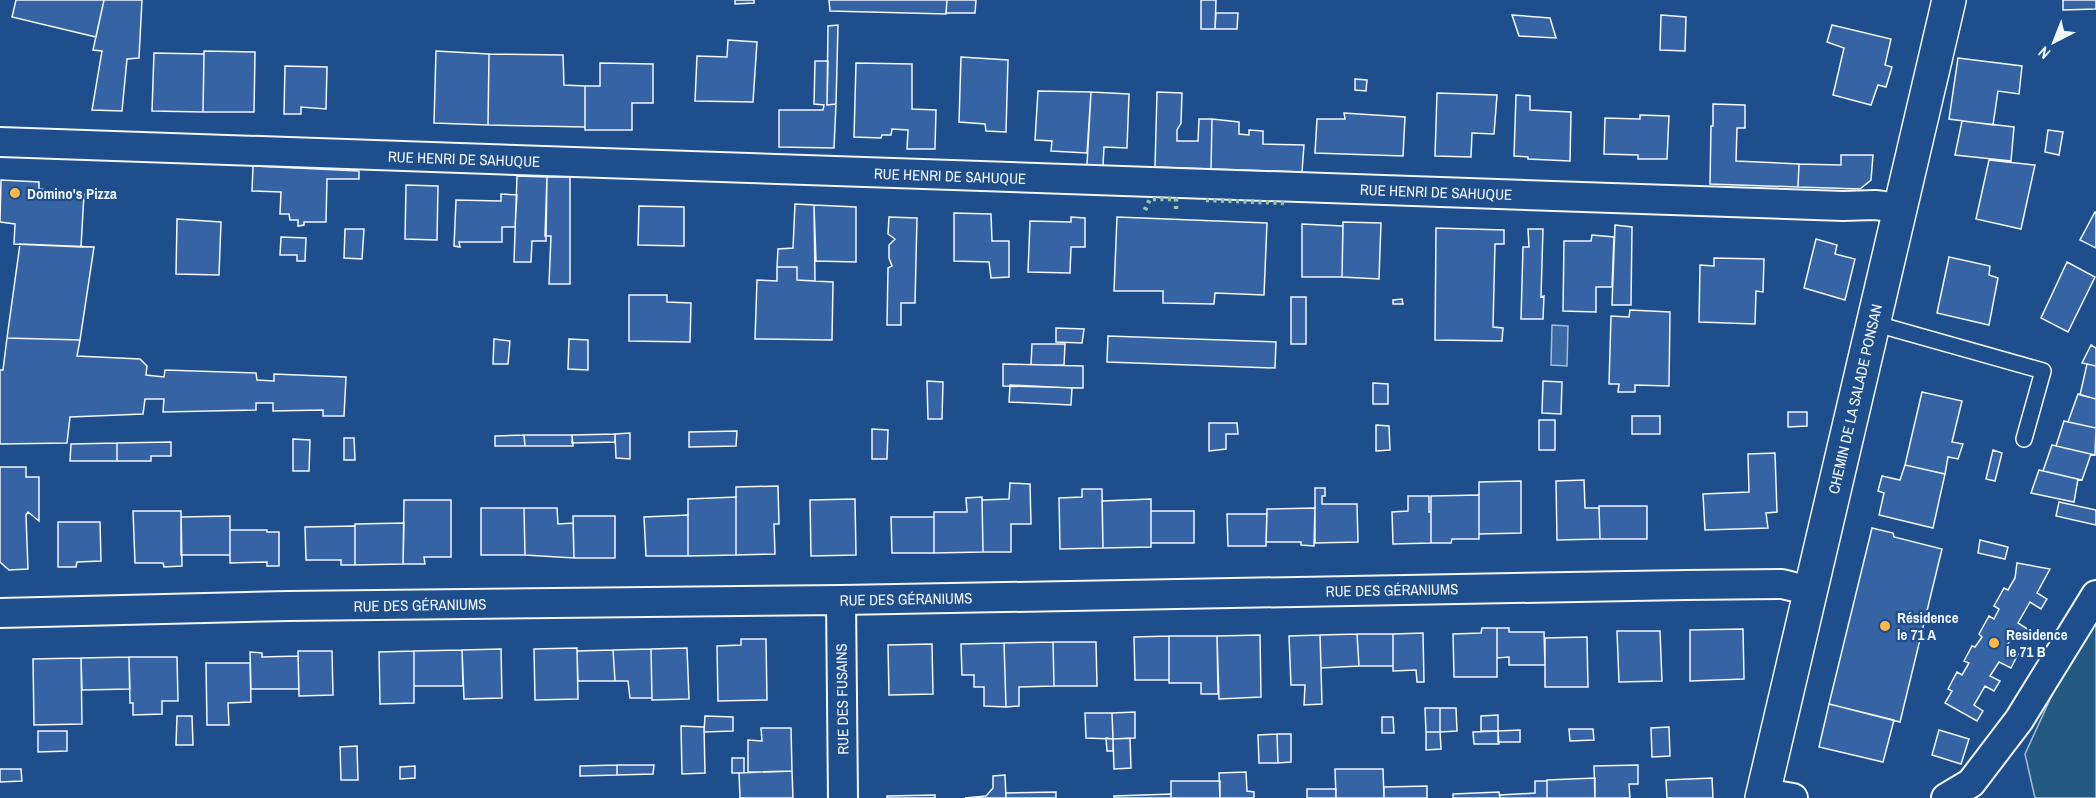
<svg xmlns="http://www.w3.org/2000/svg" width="2096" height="798" viewBox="0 0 2096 798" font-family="'Archivo Narrow',sans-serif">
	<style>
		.green { fill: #245a82; stroke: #a8bbd7; stroke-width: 1.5 }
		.water { fill: #3b69a3; stroke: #a8bbd7; stroke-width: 1.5 }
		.building { fill: #3563a3; stroke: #f2f6ff; stroke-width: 1.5 }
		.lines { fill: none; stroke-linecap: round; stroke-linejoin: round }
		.lane-casing { stroke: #f2f6ff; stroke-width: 18 }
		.street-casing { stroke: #f2f6ff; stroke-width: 32 }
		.secondary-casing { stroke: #f2f6ff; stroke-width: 36 }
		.lane { stroke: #1f4e8c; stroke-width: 15 }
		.street { stroke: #1f4e8c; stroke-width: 28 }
		.secondary { stroke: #1f4e8c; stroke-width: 33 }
		.hedge { stroke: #97c8a6; stroke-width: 4.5; stroke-dasharray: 3 4.5; stroke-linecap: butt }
		.poi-dot { fill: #ffb74d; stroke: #1f4e8c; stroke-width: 2 }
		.labels { text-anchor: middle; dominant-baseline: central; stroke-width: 4.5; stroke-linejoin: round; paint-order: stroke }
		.street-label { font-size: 15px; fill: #f2f6ff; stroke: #1f4e8c }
		.poi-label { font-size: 15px; font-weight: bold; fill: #f2f6ff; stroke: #1f4e8c; text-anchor: start }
	</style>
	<rect width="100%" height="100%" fill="#1f4e8c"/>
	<path class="green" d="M2096 599V798H2035L2025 754Z"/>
	<path class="water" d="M1552 325 1568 326 1567 366 1551 365Z"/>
	<path class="building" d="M16 0H104L96 37 12 17Z
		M104 0H142L139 58 127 59 122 111 92 110 102 51 93 50Z
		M735 0H754V3L735 4Z
		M829 0H947L946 14 830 11Z
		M947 0H976L975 13H946Z
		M1201 0H1216L1215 29H1201Z
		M2063 0H2096V9L2063 10Z
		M1216 13H1238L1237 29H1215Z
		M1512 15 1550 18 1556 38 1519 36Z
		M1661 15 1686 17 1685 51 1660 50Z
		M838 25 836 104 827 105 828 26Z
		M1832 25 1891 39 1885 65 1892 67 1886 87 1878 85 1871 105 1833 95 1844 48 1827 42Z
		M728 40 757 42 753 102 695 101 697 56 727 57Z
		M204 51 255 52 254 112H203Z
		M436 51 489 54 488 125 434 123Z
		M154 53 204 54 203 112 152 111Z
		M489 54 563 55 564 85 585 86V127L488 125Z
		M961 57 1008 60 1006 132 986 131 985 124 959 122Z
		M1958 58 2022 66 2019 94 1998 91 1993 125 1949 119Z
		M815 61H828L827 105 836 104 834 148 779 147V110H823L824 105 814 104Z
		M600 63 653 64V103H632V130H585V86H600Z
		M856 63 912 64V109L936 110 935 149H907L908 130 892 129 891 135H882L881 138 854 137Z
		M285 66 327 67 326 109 301 107V114H284Z
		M1355 79 1367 80 1366 91 1355 90Z
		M1038 91 1091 92 1087 153 1051 151 1052 141 1035 140Z
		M1091 92 1129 94 1127 148 1104 147 1103 166 1087 165Z
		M1157 92 1182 93 1181 123 1177 130V141H1198L1199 119H1212L1211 169 1155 167Z
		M1437 93 1497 95 1494 134 1472 133 1471 157 1435 156Z
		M1516 95 1530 96V110L1571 112 1570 161 1528 159V157L1514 156Z
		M1713 104 1745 105V128H1737L1736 161 1799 164 1798 187 1710 184 1711 126H1713Z
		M1344 113 1405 117 1403 156 1315 153 1317 119H1345Z
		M1640 115 1669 116 1667 159H1638V155L1604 154 1605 118 1640 119Z
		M1212 119 1239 122V134L1249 135V130L1263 131V144L1304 145 1302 172 1211 169Z
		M1962 121 2014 127 2011 161 1955 155Z
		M2048 130 2063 132 2059 155 2045 152Z
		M1841 155H1873L1871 180 1860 189 1798 187 1799 164 1841 165Z
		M1989 160 2035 165 2021 229 1976 219Z
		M253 166 359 171V179H327L326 222H304V225L298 226V220H290L289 214H280L281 192 252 191Z
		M517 176 547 177 546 241H532L531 262H514Z
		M547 177H570V284H549L551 236H545Z
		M1 180 39 182V189L84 194 81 247 14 244 15 224 0 222Z
		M406 185 438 186 437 240 405 239Z
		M501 194 517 195 515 227H502V242H459L460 247 454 246 456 200 501 201Z
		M795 204 814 205 815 281 797 280V267H777L778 249 793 248Z
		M814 205 856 207V262L816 261Z
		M639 206 684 207V246L638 245Z
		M2095 212H2096V248L2080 240Z
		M954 213 991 214 992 241H1009V277L991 278 989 262 954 261Z
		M889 217 917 218 915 303H901V325H887L888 268 892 266 889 258V245L895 239 888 234Z
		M1071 217 1085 218V247H1071L1070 273 1028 272 1030 221 1071 222Z
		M1117 217 1267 223 1264 295 1215 293 1214 304 1163 303V291H1114Z
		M177 219 221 222 219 275 176 274Z
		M1343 222 1381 223 1379 279 1342 277Z
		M1302 224 1343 226 1342 277H1302Z
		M1615 225 1632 227 1631 305H1612Z
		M1436 228 1504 230V244H1495L1493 327 1503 328 1502 341 1435 340Z
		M345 229H364L362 259 344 258Z
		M1528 229H1543L1541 297 1544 296 1543 319H1521L1523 247H1529Z
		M1592 235 1614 237 1612 287H1596V312L1563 311 1564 241H1591Z
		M281 237 306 238 305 261H297V255H280Z
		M1816 239 1837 245 1835 254 1855 259 1845 300 1804 288Z
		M20 244 94 247 80 340 7 338Z
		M1949 257 1990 266 1989 275 1998 278 1989 325 1937 313Z
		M1714 258 1764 259 1763 292 1756 291 1755 324 1699 322 1700 265 1714 266Z
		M2067 262 2095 277 2068 332 2041 318Z
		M777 267H797V280L833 282 832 340 755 339 757 280 777 281Z
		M629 295H667V302L691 303 690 342 629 341Z
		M1291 297H1306V344H1291Z
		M1402 299 1403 304H1393V300Z
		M1630 310 1670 312 1669 386 1635 385V392H1618L1619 384H1609L1611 316 1629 317Z
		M1056 328 1084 329 1082 343 1056 342Z
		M1108 336 1276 342 1275 368 1107 362Z
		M7 338 80 340 77 356 140 359 147 366 146 375 164 377 165 370 256 373 257 380 274 381V374L346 377 344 416H323V410L273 411V403H256V410L163 412 164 399H145L143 414 70 417 67 443 0 444V370H3Z
		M494 339 510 341 508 364H493Z
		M569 339 588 340V370L568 369Z
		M1032 344H1065L1064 365H1031Z
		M2091 345 2096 348V366L2082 363Z
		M1003 364 1083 366V388L1003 386Z
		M2087 364 2096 366V399L2080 395Z
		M927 381 943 382 942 419H928Z
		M1543 381 1562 382 1561 414 1542 413Z
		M1373 383 1388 384V404H1373Z
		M1010 385 1072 388 1071 405 1009 402Z
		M1922 392 1962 401 1952 442 1963 444 1958 459 1948 457 1945 474 1905 465Z
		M2078 394 2096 399V428L2068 422Z
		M1788 412H1807V426L1788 427Z
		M1632 416H1660V434H1632Z
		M1539 420H1555V450H1539Z
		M2064 421 2096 428 2095 455 2056 446Z
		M1209 423H1237L1238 434H1226V449L1209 451Z
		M1376 425 1389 426 1390 450 1376 451Z
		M872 429 888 430 887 459H872Z
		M737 431 736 446 689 447V432Z
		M630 433V459L616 458 615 434Z
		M615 434V442L572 443V435Z
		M524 435 525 446H495V436Z
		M524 435H572L573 446H525Z
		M344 438H354L355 460H344Z
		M293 439 310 440 309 471H293Z
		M171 442V456H151V461H117V443Z
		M117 443V461H70L71 444Z
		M2052 445 2091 454 2082 480 2043 471Z
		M1993 450 2002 453 1995 481 1986 479Z
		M1775 453 1777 512 1766 513 1768 528 1705 530 1703 494 1749 492 1748 454Z
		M1905 465 1945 474 1933 528 1879 515 1884 493 1878 491 1882 476 1900 480Z
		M0 467H26V477H39V521L28 512 26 515 28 569 9 570 0 562Z
		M2039 470 2078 479 2074 502 2031 493Z
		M1584 480 1585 508H1599L1600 539 1557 540 1556 481Z
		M1521 481V533L1479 534V482Z
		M1010 483 1030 484 1031 524H1011V552H983L982 500 1009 499Z
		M778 486 779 524H774L775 554 736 555V487Z
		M1315 488H1325V496H1322V504H1357L1358 542 1315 543Z
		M1082 489H1102L1103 548 1060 549 1059 498 1082 497Z
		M1479 495V539H1452L1451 543H1431V496Z
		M1408 496H1429V512H1431V543L1393 544 1392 512 1408 511Z
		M736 497V555L688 556V499Z
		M982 497 983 552 934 553V512H967L966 498Z
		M855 499 856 555 811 556 810 500Z
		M1151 499V547L1103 548 1102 501Z
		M404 500H451V557H424L425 564H403Z
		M2059 502 2096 510V525L2056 516Z
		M1599 506H1647V539H1600Z
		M481 508H524L525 555H481Z
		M524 508H557L558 524 573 523 574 558 525 555Z
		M1315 508 1314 546 1301 545V542H1266L1267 509Z
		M133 511H181L182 566 164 567 163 563H135Z
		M1151 511H1194V543H1151Z
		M1227 514H1267L1266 546H1228Z
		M688 515V556H646L644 517Z
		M230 516V555H181V517Z
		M573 516H615V558H574Z
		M891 517H934V553H892Z
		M58 522H100L101 561 77 562 76 567H58Z
		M404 523 403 564 355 565V524Z
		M355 526V565H341V560H306L305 527Z
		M1872 528 1893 533 1894 537 1942 549 1900 722 1829 704Z
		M230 530H267V532H279V566H267V562L230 563Z
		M1980 540 2008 547 2005 559 1978 553Z
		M2017 563 2050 569 2037 593 2047 599 2041 609 2030 602 2018 623 2029 630 2024 639 2014 634 2006 647 2018 654 2011 668 1999 662 1990 676 2000 681 1994 691 1985 686 1974 705 1983 711 1977 721 1945 703 1952 691 1948 689 1957 672 1962 675 1969 663 1964 661 1972 646 1975 647 1982 637 1979 634 1989 616 1994 619 1999 609 1994 606 2004 588 2008 590 2015 578Z
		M1482 628H1497V677H1454L1453 634 1481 633Z
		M1497 628H1509V632H1544L1545 665H1509V657L1497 658Z
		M1743 629 1744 679 1690 681V630Z
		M1617 631H1660L1662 681 1619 682Z
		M1423 633 1424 682H1417L1416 670 1393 671V634Z
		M1357 634H1393V666H1359Z
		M1357 634 1359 666 1321 668 1320 635Z
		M1260 635 1261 697 1219 699 1217 636Z
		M1320 635 1322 704 1304 705 1305 685H1291L1289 636Z
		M1169 636H1217L1218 694H1201V683H1169Z
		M1169 636V680H1135L1134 637Z
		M1587 637 1588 687H1545V638Z
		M741 639H766L767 700 718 701 717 646 741 645Z
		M1053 642 1054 686 1019 687V706L1006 707 1004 643Z
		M1053 642H1096L1097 686H1054Z
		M1004 643 1006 707 984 706V687H974V675H962L961 644Z
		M932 644 933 694 889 695 888 645Z
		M577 648 578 699 535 700 534 649Z
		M687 648 689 699 652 700 651 649Z
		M501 649 502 698 464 699 462 650Z
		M651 649 652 698H630L628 681H615L613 650Z
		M462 650 463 686H414V651Z
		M613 650 615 681H578L577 651Z
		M298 651H332L333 695 299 696Z
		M414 651V703L380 704 379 652Z
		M250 652 262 653V657L298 656 299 689H251Z
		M129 657 130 689 82 690 81 658Z
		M129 657H177L178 701H162V714L133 715V703H130Z
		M81 658 82 724 34 725 33 659Z
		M206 663H250L251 702 228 703 229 725H207Z
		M1829 704 1894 720 1883 762 1819 747Z
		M1425 708H1440V732H1426Z
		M1440 708H1456L1457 731 1440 732Z
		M1135 712V738L1113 739 1112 713Z
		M1085 713H1112L1113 739 1086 738Z
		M1498 715V731H1481V716Z
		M177 716H192L193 745H176Z
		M705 716 733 717V731L704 732Z
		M1382 717H1393L1394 733H1382Z
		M681 726 704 727 705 773 682 774Z
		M1669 727 1670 756 1652 757 1651 728Z
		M761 728H791L792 771 748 772V740L762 741Z
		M1569 729H1593L1594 740 1570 741Z
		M1520 730V742H1498V731Z
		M1939 730 1969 739 1961 764 1932 755Z
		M38 731H67V751L38 752Z
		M1498 731 1499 744H1474L1473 732Z
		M1426 732H1440L1441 749 1426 750Z
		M1277 734H1291V762L1278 763Z
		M1277 734 1278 763H1259L1258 735Z
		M1106 738 1113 739V751H1107Z
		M1130 738 1131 768 1114 769 1113 739Z
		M357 746 358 780H341L340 747Z
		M732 758H744V773H732Z
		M617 765H654L653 774 617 775Z
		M617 765V775L580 776V766Z
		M1638 765V784H1629L1630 798H1595L1594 766Z
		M415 766V778L400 779V767Z
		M0 769H21L22 781 0 782Z
		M1335 769H1383L1384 798H1336Z
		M792 771 793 798H740L739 773Z
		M1246 772 1247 791 1254 792V798H1220L1219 773Z
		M1005 775 1006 798H965L986 796 993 788V776Z
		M1595 778V798H1547V780Z
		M1712 778 1713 798H1667L1666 780Z
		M1171 781H1220V798H1171Z
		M1535 781H1547V798H1500V795L1535 793Z
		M1427 786V798H1384V787Z
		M1307 789H1336V798H1307Z
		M1056 792V798H1006V793Z
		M1499 792 1500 798H1453V794Z
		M1171 794V798H1114V796Z
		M935 795V798H887V796Z"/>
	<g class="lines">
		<defs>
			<path id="lane" d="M1873 323 2043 371 2024 439"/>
			<path id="street" d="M0 142 1843 206 1875 205 1900 208
				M841 600 843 798
				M0 613 288 606 841 600 1686 585 1782 584 1811 591
				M1763 793 1793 798
				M1946 798 1971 783 2019 720 2096 595"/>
			<path id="secondary" d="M1762 798 1949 0"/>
		</defs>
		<use href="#lane" class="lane-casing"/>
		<use href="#street" class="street-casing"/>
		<use href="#secondary" class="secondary-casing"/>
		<use href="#lane" class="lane"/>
		<use href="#street" class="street"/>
		<use href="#secondary" class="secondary"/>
		<path class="hedge" d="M1206 200 1286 203
			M1145 210 1150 199H1176V209"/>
	</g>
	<g class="poi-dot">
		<circle cx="15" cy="193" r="6"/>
		<circle cx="1885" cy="626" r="6"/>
		<circle cx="1994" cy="643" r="6"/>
	</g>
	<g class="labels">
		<g class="street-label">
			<text transform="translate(464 159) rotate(2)">RUE HENRI DE SAHUQUE</text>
			<text transform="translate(950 176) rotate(2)">RUE HENRI DE SAHUQUE</text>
			<text transform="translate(1436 192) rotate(2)">RUE HENRI DE SAHUQUE</text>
			<text transform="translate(1855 399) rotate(-77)">CHEMIN DE LA SALADE PONSAN</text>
			<text transform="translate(1392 590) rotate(-1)">RUE DES GÉRANIUMS</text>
			<text transform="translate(906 599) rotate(-1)">RUE DES GÉRANIUMS</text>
			<text transform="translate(420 605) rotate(-1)">RUE DES GÉRANIUMS</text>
			<text transform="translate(842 699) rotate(-91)">RUE DES FUSAINS</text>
		</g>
		<g class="poi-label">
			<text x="27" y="193">Domino's Pizza</text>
			<text x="1897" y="617">Résidence<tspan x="1897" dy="17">le 71 A</tspan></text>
			<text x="2006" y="634">Residence<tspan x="2006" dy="17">le 71 B</tspan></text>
		</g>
	</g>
	<g transform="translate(2054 42) rotate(222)" stroke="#1f4e8c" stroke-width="4.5" paint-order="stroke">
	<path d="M0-4.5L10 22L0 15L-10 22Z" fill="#f2f6ff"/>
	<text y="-9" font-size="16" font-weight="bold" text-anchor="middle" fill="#f2f6ff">N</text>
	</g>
</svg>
